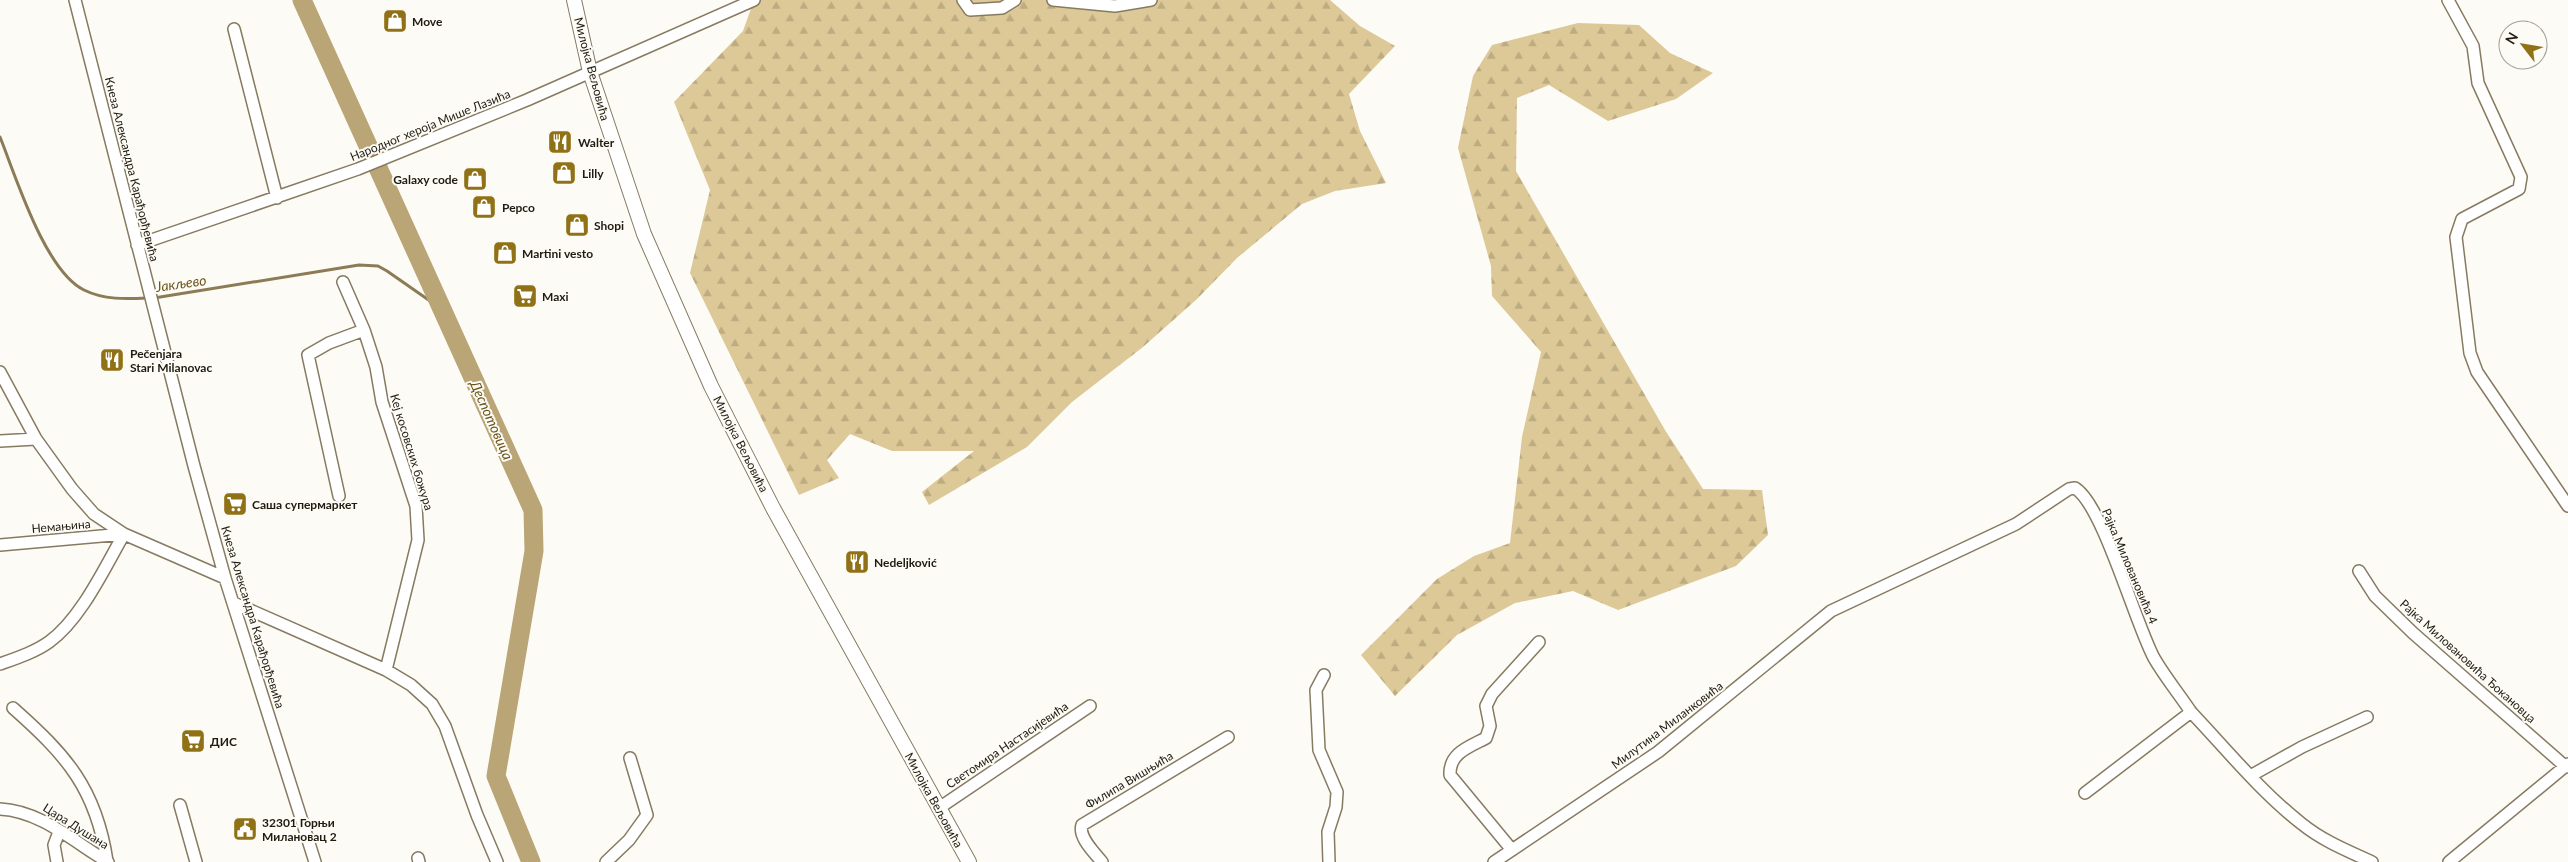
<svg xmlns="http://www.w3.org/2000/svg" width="2568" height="862" viewBox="0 0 2568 862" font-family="Lato,sans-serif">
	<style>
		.forest { fill: url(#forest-firs) }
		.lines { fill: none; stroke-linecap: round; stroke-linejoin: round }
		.stream { stroke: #8b7c57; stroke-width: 3 }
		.river { stroke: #b9a575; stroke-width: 19 }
		.minor-casing { stroke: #867b61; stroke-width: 14 }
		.major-casing { stroke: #867b61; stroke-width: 16 }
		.minor { stroke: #fff; stroke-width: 11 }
		.major { stroke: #fff; stroke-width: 14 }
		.labels { text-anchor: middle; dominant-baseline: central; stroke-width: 4; stroke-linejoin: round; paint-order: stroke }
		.poi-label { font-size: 12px; font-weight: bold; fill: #1f1b11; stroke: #fdfbf5; text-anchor: start }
		.street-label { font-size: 12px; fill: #1f1b11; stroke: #fdfbf5 }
		.water-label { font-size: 14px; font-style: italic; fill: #6a551c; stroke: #fdfbf5 }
	</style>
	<defs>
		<pattern id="forest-firs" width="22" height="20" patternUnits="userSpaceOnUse" patternTransform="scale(1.25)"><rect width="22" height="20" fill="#ddc998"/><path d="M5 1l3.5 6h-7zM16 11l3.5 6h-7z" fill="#bdac82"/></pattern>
	</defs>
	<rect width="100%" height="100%" fill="#fdfbf5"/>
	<path class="forest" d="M754 0H1330L1360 26 1395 46 1349 94 1360 131 1386 183 1335 191 1302 204 1237 258 1197 299 1143 347 1072 402 1027 447 929 505 922 492 974 451H892L850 434 827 460 839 478 799 495 690 273 710 190 674 102 743 31Z
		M1578 23 1639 25 1670 53 1713 73 1676 99 1608 121 1549 85 1517 98 1516 171 1665 430 1703 489 1762 490 1768 535 1736 566 1618 610 1573 591 1515 603 1457 635 1395 696 1361 655 1437 579 1474 556 1510 543 1522 437 1541 352 1492 296 1491 266 1458 148 1473 76 1492 45Z"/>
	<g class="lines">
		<path class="stream" d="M0 137C16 177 45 271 84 290 104 300 126 299 147 298
			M154 298 359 265 378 266 387 271 443 310"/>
		<path class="river" d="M302 0 533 510 534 551 496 776 531 862"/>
		<defs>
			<path id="minor" d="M75 0 194 466 225 578 315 862
				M963 0 970 10 1002 8 1015 0
				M1053 0 1115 6 1151 0
				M2448 0 2473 46 2478 83 2521 177 2519 189 2462 219 2456 237 2470 353 2477 372 2568 506
				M234 29 277 198
				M137 245 358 169 527 100 754 0
				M364 330 376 367 382 402 416 506 418 540 386 670
				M0 372 36 439 72 489 94 514 124 534 225 578
				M0 441 36 439
				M339 496 308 355 329 343 364 330 343 282
				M0 545 124 534
				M2359 571 2375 596 2413 633 2566 767
				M234 603 386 670 411 685 432 704 445 726 477 815 497 862
				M0 664C17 658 35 652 49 642 81 619 105 567 124 534
				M1324 675 1316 690 1319 750 1337 792 1336 807 1328 832 1329 862
				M13 708C66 755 96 788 107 861
				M2252 775 2302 747 2367 717
				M2085 793 2191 712C2227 750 2261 792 2302 824 2323 841 2348 851 2372 862
				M180 805 196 862
				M939 808 1090 706
				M0 809C41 811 74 842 108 862
				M1512 850 1450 775C1449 753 1469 747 1486 738L1490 726 1486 706 1492 694 1539 642
				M418 858 419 862
				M57 862 54 845 59 832
				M606 862 629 840 647 815 630 758
				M1102 862C1094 852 1078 837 1082 825L1228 737
				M1494 862 1658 752 1831 611 2016 524 2069 489 2075 488C2103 505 2135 623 2154 658 2165 677 2179 694 2191 712
				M2449 862 2568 764"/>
			<path id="major" d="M574 0 590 72 644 234 711 386 773 508 969 862"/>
		</defs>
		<use href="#minor" class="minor-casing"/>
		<use href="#major" class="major-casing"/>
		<use href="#minor" class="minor"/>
		<use href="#major" class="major"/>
	</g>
	<defs>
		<symbol id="shop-square" viewBox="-11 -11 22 22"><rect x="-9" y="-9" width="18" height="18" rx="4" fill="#907116" stroke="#fdfbf5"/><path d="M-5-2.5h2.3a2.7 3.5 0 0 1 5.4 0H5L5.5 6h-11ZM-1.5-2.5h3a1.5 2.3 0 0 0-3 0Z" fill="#fff"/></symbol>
		<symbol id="restaurant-square" viewBox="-11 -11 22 22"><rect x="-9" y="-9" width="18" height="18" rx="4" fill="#907116" stroke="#fdfbf5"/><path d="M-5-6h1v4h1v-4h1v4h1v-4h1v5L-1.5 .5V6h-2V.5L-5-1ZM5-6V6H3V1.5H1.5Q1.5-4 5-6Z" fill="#fff"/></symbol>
		<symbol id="supermarket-square" viewBox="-11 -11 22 22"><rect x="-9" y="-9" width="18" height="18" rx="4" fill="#907116" stroke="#fdfbf5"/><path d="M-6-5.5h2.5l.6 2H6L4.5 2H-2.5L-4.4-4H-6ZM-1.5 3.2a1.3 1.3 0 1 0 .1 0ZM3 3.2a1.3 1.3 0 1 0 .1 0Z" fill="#fff"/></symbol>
		<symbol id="civic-square" viewBox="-11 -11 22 22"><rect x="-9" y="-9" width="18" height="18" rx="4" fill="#907116" stroke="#fdfbf5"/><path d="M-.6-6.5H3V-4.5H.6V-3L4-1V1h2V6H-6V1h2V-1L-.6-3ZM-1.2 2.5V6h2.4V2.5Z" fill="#fff"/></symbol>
	</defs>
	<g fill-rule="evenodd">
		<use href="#shop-square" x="381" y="7" width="28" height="28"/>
		<use href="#restaurant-square" x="546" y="128" width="28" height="28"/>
		<use href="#shop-square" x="550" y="159" width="28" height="28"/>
		<use href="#shop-square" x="461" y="165" width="28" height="28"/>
		<use href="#shop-square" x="470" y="193" width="28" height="28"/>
		<use href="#shop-square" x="563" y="211" width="28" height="28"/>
		<use href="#shop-square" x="491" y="239" width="28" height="28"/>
		<use href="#supermarket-square" x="511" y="282" width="28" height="28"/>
		<use href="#restaurant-square" x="98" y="346" width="28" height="28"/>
		<use href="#supermarket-square" x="221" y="490" width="28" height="28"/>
		<use href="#restaurant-square" x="843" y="548" width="28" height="28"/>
		<use href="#supermarket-square" x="179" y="727" width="28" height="28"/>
		<use href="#civic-square" x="231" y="815" width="28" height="28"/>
	</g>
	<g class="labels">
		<g class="poi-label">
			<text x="412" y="21">Move</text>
			<text x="578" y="142">Walter</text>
			<text x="582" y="173">Lilly</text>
			<text x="458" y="179" text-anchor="end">Galaxy code</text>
			<text x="502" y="207">Pepco</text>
			<text x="594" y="225">Shopi</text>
			<text x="522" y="253">Martini vesto</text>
			<text x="542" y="296">Maxi</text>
			<text x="130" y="353">Pečenjara<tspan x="130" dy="14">Stari Milanovac</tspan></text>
			<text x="252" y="504">Саша супермаркет</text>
			<text x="874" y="562">Nedeljković</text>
			<text x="210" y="741">ДИС</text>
			<text x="262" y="822">32301 Горњи<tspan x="262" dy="14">Милановац 2</tspan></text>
		</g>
		<g class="street-label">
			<text transform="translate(592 69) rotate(75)">Милојка Вељовића</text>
			<text transform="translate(430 125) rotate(-22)">Народног хероја Мише Лазића</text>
			<text transform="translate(132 169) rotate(76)">Кнеза Александра Карађорђевића</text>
			<text transform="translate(741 444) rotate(63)">Милојка Вељовића</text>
			<text transform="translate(412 452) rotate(73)">Кеј косовских божура</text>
			<text transform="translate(61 526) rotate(-5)">Немањина</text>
			<text transform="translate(2130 566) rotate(67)">Рајка Миловановића 4</text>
			<text transform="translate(253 617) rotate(73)">Кнеза Александра Карађорђевића</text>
			<text transform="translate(2468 661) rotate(42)">Рајка Миловановића Ђокановца</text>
			<text transform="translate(1667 725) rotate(-37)">Милутина Миланковића</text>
			<text transform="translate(1007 745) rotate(-34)">Светомира Настасијевића</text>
			<text transform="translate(1129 780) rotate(-31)">Филипа Вишњића</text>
			<text transform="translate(934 800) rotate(61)">Милојка Вељовића</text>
			<text transform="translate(76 826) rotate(32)">Цара Душана</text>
		</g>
		<g class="water-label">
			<text transform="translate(181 283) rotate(-8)">Јакљево</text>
			<text transform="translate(492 420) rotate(66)">Деспотовица</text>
		</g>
	</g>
	<g transform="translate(2523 45) rotate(301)"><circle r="24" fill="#fdfbf5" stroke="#a4a19a"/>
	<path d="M0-4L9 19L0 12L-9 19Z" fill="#907116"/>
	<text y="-8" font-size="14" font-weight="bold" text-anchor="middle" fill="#1f1b11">N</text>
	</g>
</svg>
